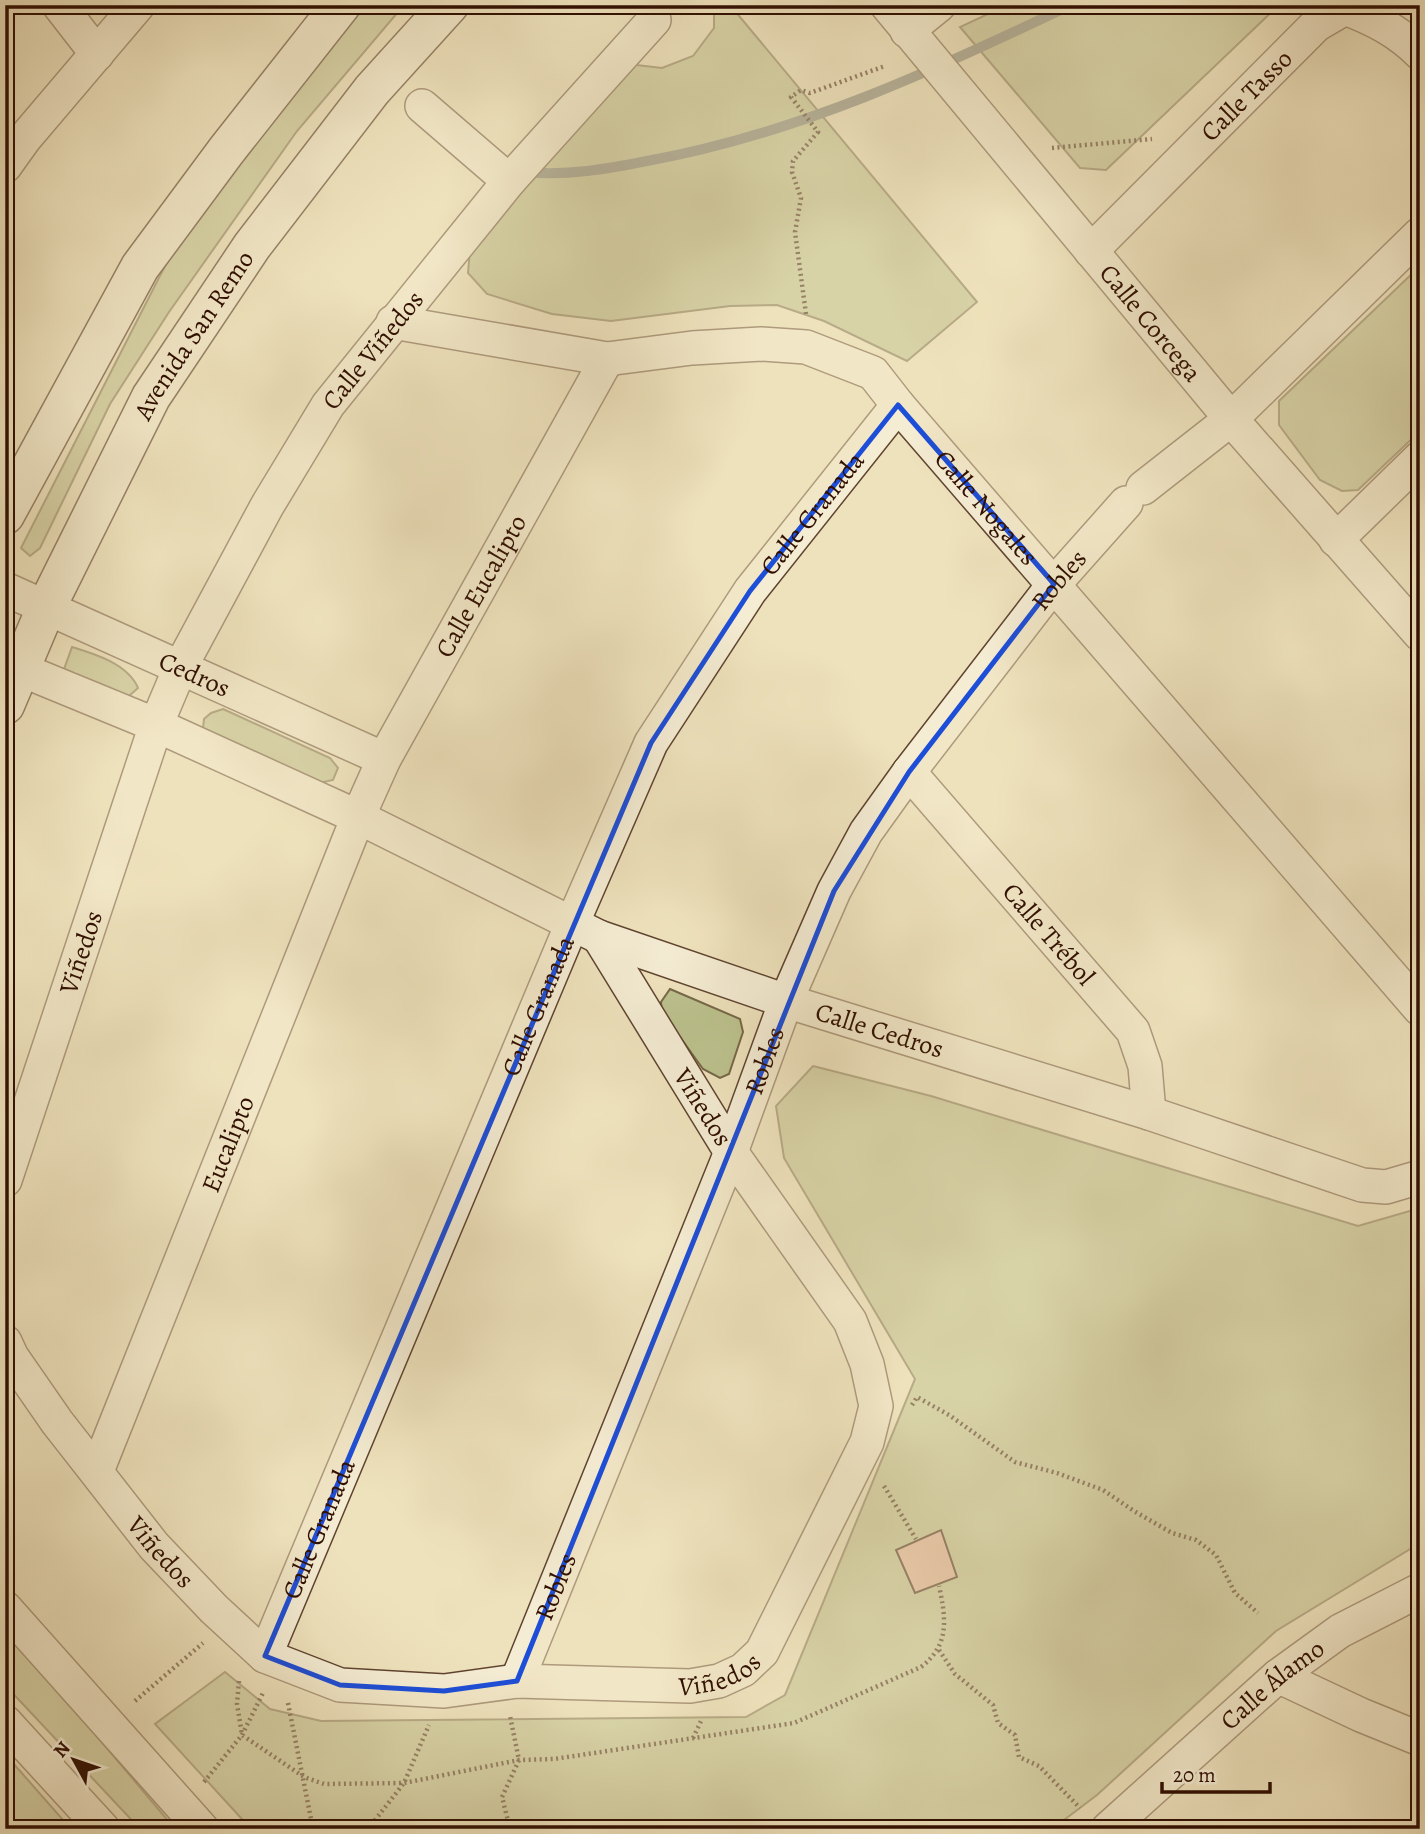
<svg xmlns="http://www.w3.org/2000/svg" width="1425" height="1834" viewBox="0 0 1425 1834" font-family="Alegreya,serif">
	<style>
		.green { fill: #bcc28e; stroke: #766848; stroke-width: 2 }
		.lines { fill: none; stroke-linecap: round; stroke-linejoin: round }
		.stream { stroke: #71776f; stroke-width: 10 }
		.building { fill: #e7b298; stroke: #300f01; stroke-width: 2 }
		.street-casing { stroke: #604430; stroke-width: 36 }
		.secondary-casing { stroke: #300f01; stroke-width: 41 }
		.path { stroke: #300f01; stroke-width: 4.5; stroke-dasharray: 2 3.5; stroke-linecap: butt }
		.street { stroke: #f4ecd3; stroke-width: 33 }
		.secondary { stroke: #f4ecd3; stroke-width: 38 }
		.marked { fill: none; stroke: #1d4ed8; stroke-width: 5; stroke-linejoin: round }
		.labels { text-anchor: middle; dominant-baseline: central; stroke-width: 7; stroke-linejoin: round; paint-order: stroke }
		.street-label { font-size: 26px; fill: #300f01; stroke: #f4ecd3 }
	</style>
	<rect width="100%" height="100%" fill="#eee2bc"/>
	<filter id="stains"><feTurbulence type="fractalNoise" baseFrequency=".00286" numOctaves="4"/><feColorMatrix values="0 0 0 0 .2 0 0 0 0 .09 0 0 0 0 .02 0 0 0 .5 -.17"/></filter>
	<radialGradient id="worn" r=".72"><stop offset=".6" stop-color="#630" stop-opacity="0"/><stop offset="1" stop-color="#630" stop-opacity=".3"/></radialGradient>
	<path class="green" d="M367 5H404L297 131 169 312 110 404 40 548 30 556 21 548 166 264 287 95Z
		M714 5H730L977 302 907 361 824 321 777 305 730 306 611 321 552 314 487 294 468 273 471 239 628 64 662 68 693 56 714 28Z
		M1007 5H1279L1106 170 1080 168 960 27Z
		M1420 266V431L1358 490 1342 491 1320 480 1279 425V401Z
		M72 647C95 654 128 664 138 688L129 696 109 694 63 672Z
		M223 709 330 758 338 768 333 780 319 783 212 738 203 728 204 719 211 713Z
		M670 989 740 1019 743 1032 729 1074 720 1078 703 1069 662 1012 661 1002Z
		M813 1066 931 1096 1358 1226 1420 1208V1543L1276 1631 1097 1795 1052 1829H251L155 1724 225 1672 270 1709 321 1721 746 1717 785 1695 915 1379 784 1158 776 1106Z
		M5 1627 175 1829H140L5 1685Z
		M5 1754 71 1829H22L5 1810Z"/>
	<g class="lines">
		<path class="stream" d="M526 172C567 176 607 169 647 161 797 134 935 70 1071 5"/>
	</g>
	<path class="building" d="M941 1530 957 1577 915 1593 896 1550Z"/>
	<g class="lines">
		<defs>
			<g id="street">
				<path d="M59 5 97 54"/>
				<path id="s1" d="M887 5 1231 419 1420 634"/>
				<path d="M907 31 939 5"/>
				<path d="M422 106 509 181"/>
				<path d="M5 166 25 138 138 5"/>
				<path id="s2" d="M1091 251 1316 25 1345 8C1374 19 1398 31 1420 53"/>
				<path id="s3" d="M393 322 607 359 692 348 761 344 806 347 873 373 898 405 1420 1009"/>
				<path d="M1143 488 1231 419 1420 234"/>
				<path d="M1336 540 1420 458"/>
				<path id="s4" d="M5 589 384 759"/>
				<path id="s5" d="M5 663 156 725 358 817 599 937 786 1001 1149 1113 1362 1185 1386 1187 1420 1177"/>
				<path id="s6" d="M909 772 1133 1031 1145 1066 1149 1113"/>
				<path id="s7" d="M5 1180 156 725 181 666 267 506 328 405 509 181 654 20"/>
				<path id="s8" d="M5 1342 12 1357 57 1422 154 1546 214 1609 265 1656 340 1685 444 1691 517 1681 690 1686 719 1681 743 1670 762 1652 867 1442 876 1406 867 1364 850 1321 731 1152 599 937"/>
				<path id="s9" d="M97 1471 358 817 384 759 607 359"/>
				<path d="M5 1608 202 1829"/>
				<path id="s10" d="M265 1656 572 924 651 743 750 591 898 405"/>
				<path d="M1278 1676 1361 1715 1420 1739"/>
				<path id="s11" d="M517 1681 731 1152 786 1001 834 891 866 832 909 772 1054 584 1126 503"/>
				<path d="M5 1722 103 1829"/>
				<path id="s12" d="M1108 1829 1278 1676 1340 1631 1420 1590"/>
			</g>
			<g id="secondary">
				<path d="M5 515 140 267 226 151 341 5"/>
				<path id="s13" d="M5 705 46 608 151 397 252 246 372 90 449 5"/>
			</g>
		</defs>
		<use href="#street" class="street-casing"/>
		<use href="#secondary" class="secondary-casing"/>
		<path class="path" d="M1052 148 1152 139
			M806 314 795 232 801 198 792 172 793 161 818 132 791 97 801 90 810 93 885 66
			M912 1405 917 1397 949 1415 1015 1462 1057 1473 1103 1490 1134 1511 1172 1533 1196 1540 1216 1555 1235 1593 1258 1613
			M884 1486 916 1539
			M939 1650 955 1674 993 1705 998 1723 1015 1735 1019 1757 1039 1766 1080 1808
			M239 1681 237 1704 242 1735 304 1777 324 1784 404 1783 519 1760 554 1759 794 1723 921 1667C950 1645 946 1618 939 1586
			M135 1701 203 1643
			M288 1703 313 1829
			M693 1738 701 1721
			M204 1782 242 1735 263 1693
			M368 1829 404 1783 429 1725
			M510 1829 502 1797 519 1760 510 1716"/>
		<use href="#street" class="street"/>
		<use href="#secondary" class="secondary"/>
	</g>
	<path d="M0 0H1425V1834H0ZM898 405 1054 584 909 772 834 891 517 1681 444 1691 340 1685 265 1656 651 743 750 591Z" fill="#eee2bc" fill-opacity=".55" fill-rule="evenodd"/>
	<path class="marked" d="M898 405 1054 584 909 772 834 891 517 1681 444 1691 340 1685 265 1656 651 743 750 591Z"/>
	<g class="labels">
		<g class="street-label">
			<text stroke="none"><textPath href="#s2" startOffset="220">Calle Tasso</textPath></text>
			<text stroke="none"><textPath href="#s1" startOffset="413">Calle Corcega</textPath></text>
			<text stroke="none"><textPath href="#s13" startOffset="416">Avenida San Remo</textPath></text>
			<text stroke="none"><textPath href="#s7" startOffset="914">Calle Viñedos</textPath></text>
			<text stroke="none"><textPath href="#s3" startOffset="665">Calle Nogales</textPath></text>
			<text stroke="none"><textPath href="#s10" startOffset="1272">Calle Granada</textPath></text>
			<text stroke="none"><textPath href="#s11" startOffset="1236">Robles</textPath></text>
			<text stroke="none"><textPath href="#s9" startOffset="966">Calle Eucalipto</textPath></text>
			<text stroke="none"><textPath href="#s4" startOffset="208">Cedros</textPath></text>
			<text stroke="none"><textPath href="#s6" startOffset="214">Calle Trébol</textPath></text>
			<text stroke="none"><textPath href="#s7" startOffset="240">Viñedos</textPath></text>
			<text stroke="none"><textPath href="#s10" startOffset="705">Calle Granada</textPath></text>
			<text stroke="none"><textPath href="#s5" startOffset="950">Calle Cedros</textPath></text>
			<text stroke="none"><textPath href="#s11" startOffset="668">Robles</textPath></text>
			<text transform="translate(703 1107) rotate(58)">Viñedos</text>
			<text stroke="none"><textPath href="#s9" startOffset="352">Eucalipto</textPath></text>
			<text stroke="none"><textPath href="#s10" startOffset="138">Calle Granada</textPath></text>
			<text stroke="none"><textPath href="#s8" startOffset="262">Viñedos</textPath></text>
			<text stroke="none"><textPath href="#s11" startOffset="102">Robles</textPath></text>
			<text stroke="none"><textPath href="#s8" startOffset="872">Viñedos</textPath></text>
			<text stroke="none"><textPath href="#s12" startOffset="219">Calle Álamo</textPath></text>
		</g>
	</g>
	<rect width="1425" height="1834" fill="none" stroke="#eee2bc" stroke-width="28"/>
	<rect x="7" y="7" width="1411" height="1820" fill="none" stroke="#300f01" stroke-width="3.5"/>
	<rect x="14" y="14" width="1397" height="1806" fill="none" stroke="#300f01" stroke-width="2"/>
	<g transform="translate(74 1760) rotate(310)" stroke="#f4ecd3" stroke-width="5" paint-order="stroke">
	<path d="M0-5L12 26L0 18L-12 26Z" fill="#300f01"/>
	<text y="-10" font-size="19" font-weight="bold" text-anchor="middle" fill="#300f01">N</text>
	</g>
	<path d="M1162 1782v10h108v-10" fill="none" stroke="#300f01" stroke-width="3.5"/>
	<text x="1173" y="1782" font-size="21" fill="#300f01" stroke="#f4ecd3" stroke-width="5" paint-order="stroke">20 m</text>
	<rect width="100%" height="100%" filter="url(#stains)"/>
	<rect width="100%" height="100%" fill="url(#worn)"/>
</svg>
